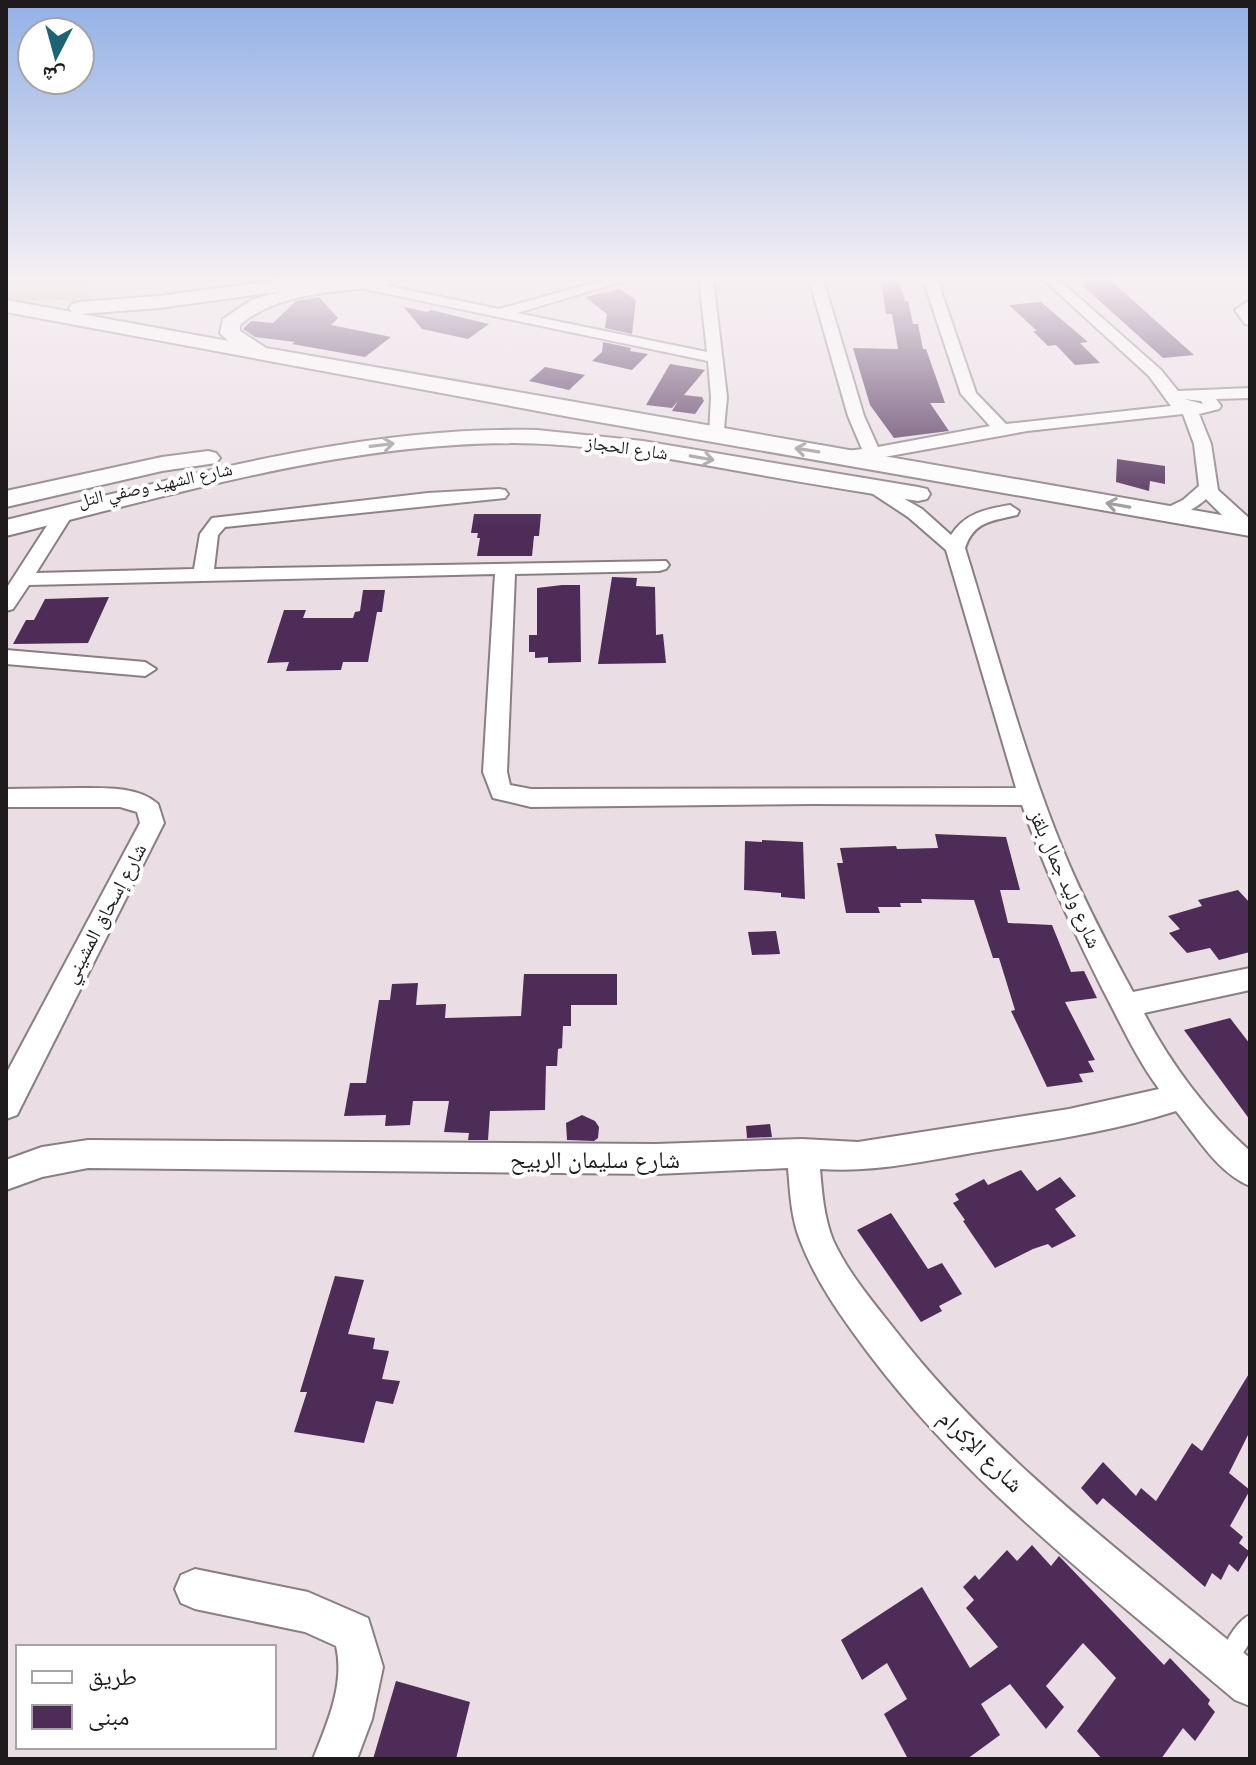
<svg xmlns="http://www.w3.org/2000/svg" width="1256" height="1765" viewBox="0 0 1256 1765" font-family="'Noto Sans','Noto Naskh Arabic',sans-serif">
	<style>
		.green { fill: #ebb7a8 }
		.building { fill: #4d2c57 }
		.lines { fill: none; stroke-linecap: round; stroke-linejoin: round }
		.lane-casing { stroke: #897e83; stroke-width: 4 }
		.street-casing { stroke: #897e83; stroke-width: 4 }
		.secondary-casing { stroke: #897e83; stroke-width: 4 }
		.lane { fill: #fff; fill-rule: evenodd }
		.street { fill: #fff; fill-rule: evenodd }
		.secondary { fill: #fff; fill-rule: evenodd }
		.oneway { stroke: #9a9899 }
		.labels { text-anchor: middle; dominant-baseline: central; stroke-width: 8; stroke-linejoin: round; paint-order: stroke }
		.far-street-label { font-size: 18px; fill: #1f1b1d; stroke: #fff }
		.street-label { font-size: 20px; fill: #1f1b1d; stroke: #fff }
		.near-street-label { font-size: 24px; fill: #1f1b1d; stroke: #fff }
	</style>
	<rect width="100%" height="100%" fill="#eadee4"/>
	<path class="green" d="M6 279H89L84 284 91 300 6 301Z"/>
	<path class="building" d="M1081 279H1109L1194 355 1163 358 1082 285H1087Z
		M881 281H899L905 301H908L913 324H918L923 349H926L945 403H930L949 431 894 438 870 405 853 348 898 349 892 314H886Z
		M620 289 636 300 632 334 605 328 607 314 585 297Z
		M319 297 338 318 331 325 391 337 365 357 292 344 295 342 255 337 243 329 251 321 273 323 296 301Z
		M1041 302 1088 342 1080 343 1100 363 1075 365 1056 345 1048 346 1033 331H1037L1009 305Z
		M404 307 427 312 431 310 489 324 468 339 422 329Z
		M603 342 631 348 630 351 648 354 632 370 592 361 602 352Z
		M670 364 705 370 684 395 702 397 704 401 695 414 672 411 678 401 672 408 646 405Z
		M545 367 585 375 569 390 529 381Z
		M1117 459 1165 466V484L1150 481 1149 491 1116 482Z
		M474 514H541L539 536H534L532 556H477L480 538H477L478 533H471Z
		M612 577 637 578 636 586 655 587 656 635 663 634 666 663 598 664Z
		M562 585H580L581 662 548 663V657L535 658V652H529V635H537V588Z
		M363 590H385L382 612H377L368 662H343L341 670 286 671 289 662 267 663 284 610H306L303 618H353L355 612 360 611Z
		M109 597 88 643 13 644 26 620H34L45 599Z
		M935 834 1006 837 1020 890H1000L1008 923 1052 925 1071 972 1084 971 1097 998 1065 1002 1095 1060 1088 1061 1094 1072 1079 1074 1083 1082 1047 1087 1011 1011 1015 1010 999 958H993L974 900 921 899 922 903H900L901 907H878L880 913H846L837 863H843L840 848 896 846 897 849 938 848Z
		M762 840 803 842 805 899 781 897V893L744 890 745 841 762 842Z
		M1238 890 1250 903V952L1219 960 1210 948 1187 953 1169 933 1180 929 1168 916 1202 906 1198 900Z
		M776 931 780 954 752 955 748 932Z
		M524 974H617V1005H571V1026H563L562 1048 558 1049 557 1066H546L545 1110 490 1111 488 1140H468L469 1133 444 1132 449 1101H413L410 1125 385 1126 386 1115 344 1116 350 1083H366L379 1000H390L392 984 418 983 416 1005 446 1004 445 1018 521 1016Z
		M1230 1018 1250 1044V1120L1184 1030Z
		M582 1115 595 1121 599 1127 598 1138 594 1141 567 1140 566 1123Z
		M770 1124 772 1137 747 1138 746 1126Z
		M1021 1170 1037 1191 1060 1177 1076 1196 1055 1209 1076 1236 1052 1248 1048 1244 1033 1249 995 1268 963 1221 965 1220 953 1203 959 1200 955 1194 984 1179 988 1185Z
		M891 1213 928 1269 942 1263 962 1294 939 1306 942 1311 921 1322 857 1230Z
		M335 1276 364 1280 348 1334 375 1338 373 1349 389 1351 382 1379 400 1381 393 1404 376 1401 364 1443 294 1432 307 1392H300Z
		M1250 1372V1431L1229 1473 1250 1490 1230 1526 1243 1537 1239 1543 1250 1552 1238 1572 1229 1564 1221 1580 1212 1573 1205 1587 1103 1498 1097 1505 1081 1488 1103 1462 1136 1496 1141 1488 1156 1501 1192 1443 1202 1451Z
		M1032 1545 1051 1566 1059 1556 1164 1665 1170 1658 1210 1700 1208 1704 1215 1712 1195 1741 1183 1728 1161 1759H1102L1077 1731 1116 1678 1083 1643 1046 1686 1064 1707 1046 1729 1010 1684 981 1704 1000 1735 967 1759H908L884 1714 907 1699 887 1663 862 1680 841 1640 922 1587 970 1668 998 1647 966 1608 974 1600 963 1587 975 1575 979 1580 1007 1550 1017 1561Z
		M396 1681 470 1702 456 1759H373Z"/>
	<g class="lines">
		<defs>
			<path id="lane" d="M1250 1615V1642L1235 1666 1228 1669 1221 1666 1218 1659C1224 1645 1236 1621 1250 1615Z"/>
			<path id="street" d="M608 279H630L517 313 707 352 699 279H713L727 397 723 439H711L709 435 711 397 708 361 360 288 353 284 360 280 499 309Z
				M809 279H823L864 416 878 447 990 426 961 394 923 279H937L976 393 1006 424 1171 406 1149 376 1043 279H1058L1161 370 1178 391 1250 388V398L1216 399 1221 406 1219 409 1199 414 1211 444 1218 490 1250 519V533L1224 517 1206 499C1194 510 1175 520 1158 517L1156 513 1183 500 1199 486 1194 444 1183 414 1027 431 873 459 841 460 838 456 841 452 862 449 848 416ZM1184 399 1201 401 1203 404Z
				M1250 300V325L1245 324 1235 310Z
				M873 481 922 509 951 535C965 513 986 509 1010 505L1019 511 1017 515C992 521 974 521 965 548 996 648 1023 752 1063 850 1083 899 1108 946 1133 992L1250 968V990L1144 1013C1170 1063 1208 1114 1250 1151V1186C1218 1173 1197 1137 1176 1111 1111 1132 1045 1141 978 1152 925 1161 873 1173 820 1169 822 1192 824 1218 833 1240 848 1273 873 1302 895 1330 994 1458 1126 1556 1250 1658V1706L1235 1700C1107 1592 971 1489 869 1354 842 1318 816 1282 800 1240 791 1217 790 1192 788 1168L656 1174 88 1168 42 1177 6 1190V1160L42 1147 88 1140 656 1144 802 1139 858 1142 1069 1109 1159 1089C1136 1058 1120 1022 1103 990 1073 930 1044 869 1022 805L813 804 531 807 493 798 483 772 495 574 29 585 13 609 6 611V589L57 510 64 508 73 514 36 573 194 569 200 534 212 518 428 493 499 489 505 490 508 494 505 498 225 527 218 535 214 569 666 561 669 565 666 569 659 571 515 574 507 772 510 785 531 789 1016 788 946 550 908 517 867 490 864 486Z
				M6 650 145 662 156 669 145 676 6 664Z
				M79 788C104 788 138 786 158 804L164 823 17 1115 6 1119V1074L140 823 137 812 120 807H6V789Z
				M195 1569 308 1592 368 1618 383 1667 372 1719 357 1759H313C327 1724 345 1684 336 1646L305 1632 195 1609 181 1603 175 1589 181 1575Z"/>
			<path id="secondary" d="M286 279H399L390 285C342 292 279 291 240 325V331L266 348 1250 520V536L570 417 6 312V300L72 312 69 308 72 304 79 302 159 296ZM283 291 253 299 223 319 220 333 228 341 81 314 159 308Z
				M537 430 643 441 918 487 927 489 930 494 927 499 918 501C856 491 794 481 733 470 660 457 585 443 511 443 338 444 172 495 6 536V520C181 478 356 426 537 430Z
				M208 451 216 453 220 458 216 463 162 471 6 507V491L162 457Z"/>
		</defs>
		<use href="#lane" class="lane-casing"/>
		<use href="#street" class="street-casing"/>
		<use href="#secondary" class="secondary-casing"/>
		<use href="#lane" class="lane"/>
		<use href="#street" class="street"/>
		<use href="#secondary" class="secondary"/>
	</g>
	<defs><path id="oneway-shaft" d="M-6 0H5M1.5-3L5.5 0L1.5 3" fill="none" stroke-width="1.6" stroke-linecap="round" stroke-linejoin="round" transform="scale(2)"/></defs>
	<g class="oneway">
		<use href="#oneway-shaft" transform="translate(382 445) rotate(-7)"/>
		<use href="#oneway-shaft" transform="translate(807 450) rotate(-171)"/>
		<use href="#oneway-shaft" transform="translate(702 458) rotate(10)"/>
		<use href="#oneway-shaft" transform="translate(1118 505) rotate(-170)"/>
	</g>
	<linearGradient id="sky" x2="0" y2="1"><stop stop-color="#93b0e6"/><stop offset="0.53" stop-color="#f6f0f3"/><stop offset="1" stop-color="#f6f0f3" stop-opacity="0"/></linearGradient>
	<rect width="1256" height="526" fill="url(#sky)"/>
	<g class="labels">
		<g class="far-street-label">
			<text transform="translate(627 447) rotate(8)">شارع الحجاز</text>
			<text transform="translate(155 484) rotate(-12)">شارع الشهيد وصفي التل</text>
		</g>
		<g class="street-label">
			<text transform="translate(1066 879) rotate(66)">شارع وليد جمال بلقز</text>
			<text transform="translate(104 913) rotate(-62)">شارع إسحاق المشيني</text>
		</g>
		<g class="near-street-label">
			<text x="595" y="1158">شارع سليمان الربيح</text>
			<text transform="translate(982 1450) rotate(44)">شارع الإكرام</text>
		</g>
	</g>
	<rect width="1256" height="1765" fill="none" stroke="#1f1b1d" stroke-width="16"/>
	<rect x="16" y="1645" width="260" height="104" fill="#ffffff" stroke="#a5a4a5" stroke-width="2"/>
	<rect x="32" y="1671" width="40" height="12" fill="#ffffff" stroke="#a5a4a5" stroke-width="2"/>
	<text x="88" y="1685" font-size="24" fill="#1f1b1d">طريق</text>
	<rect x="32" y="1705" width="40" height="24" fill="#4d2c57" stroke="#a5a4a5" stroke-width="2"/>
	<text x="88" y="1725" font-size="24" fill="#1f1b1d">مبنى</text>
	<g transform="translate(56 56) rotate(186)"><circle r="38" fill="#ffffff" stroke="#a5a4a5" stroke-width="2"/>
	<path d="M0-6L14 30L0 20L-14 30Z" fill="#1c6473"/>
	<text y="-12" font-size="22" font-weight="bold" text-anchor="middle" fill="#1f1b1d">ش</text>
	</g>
</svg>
